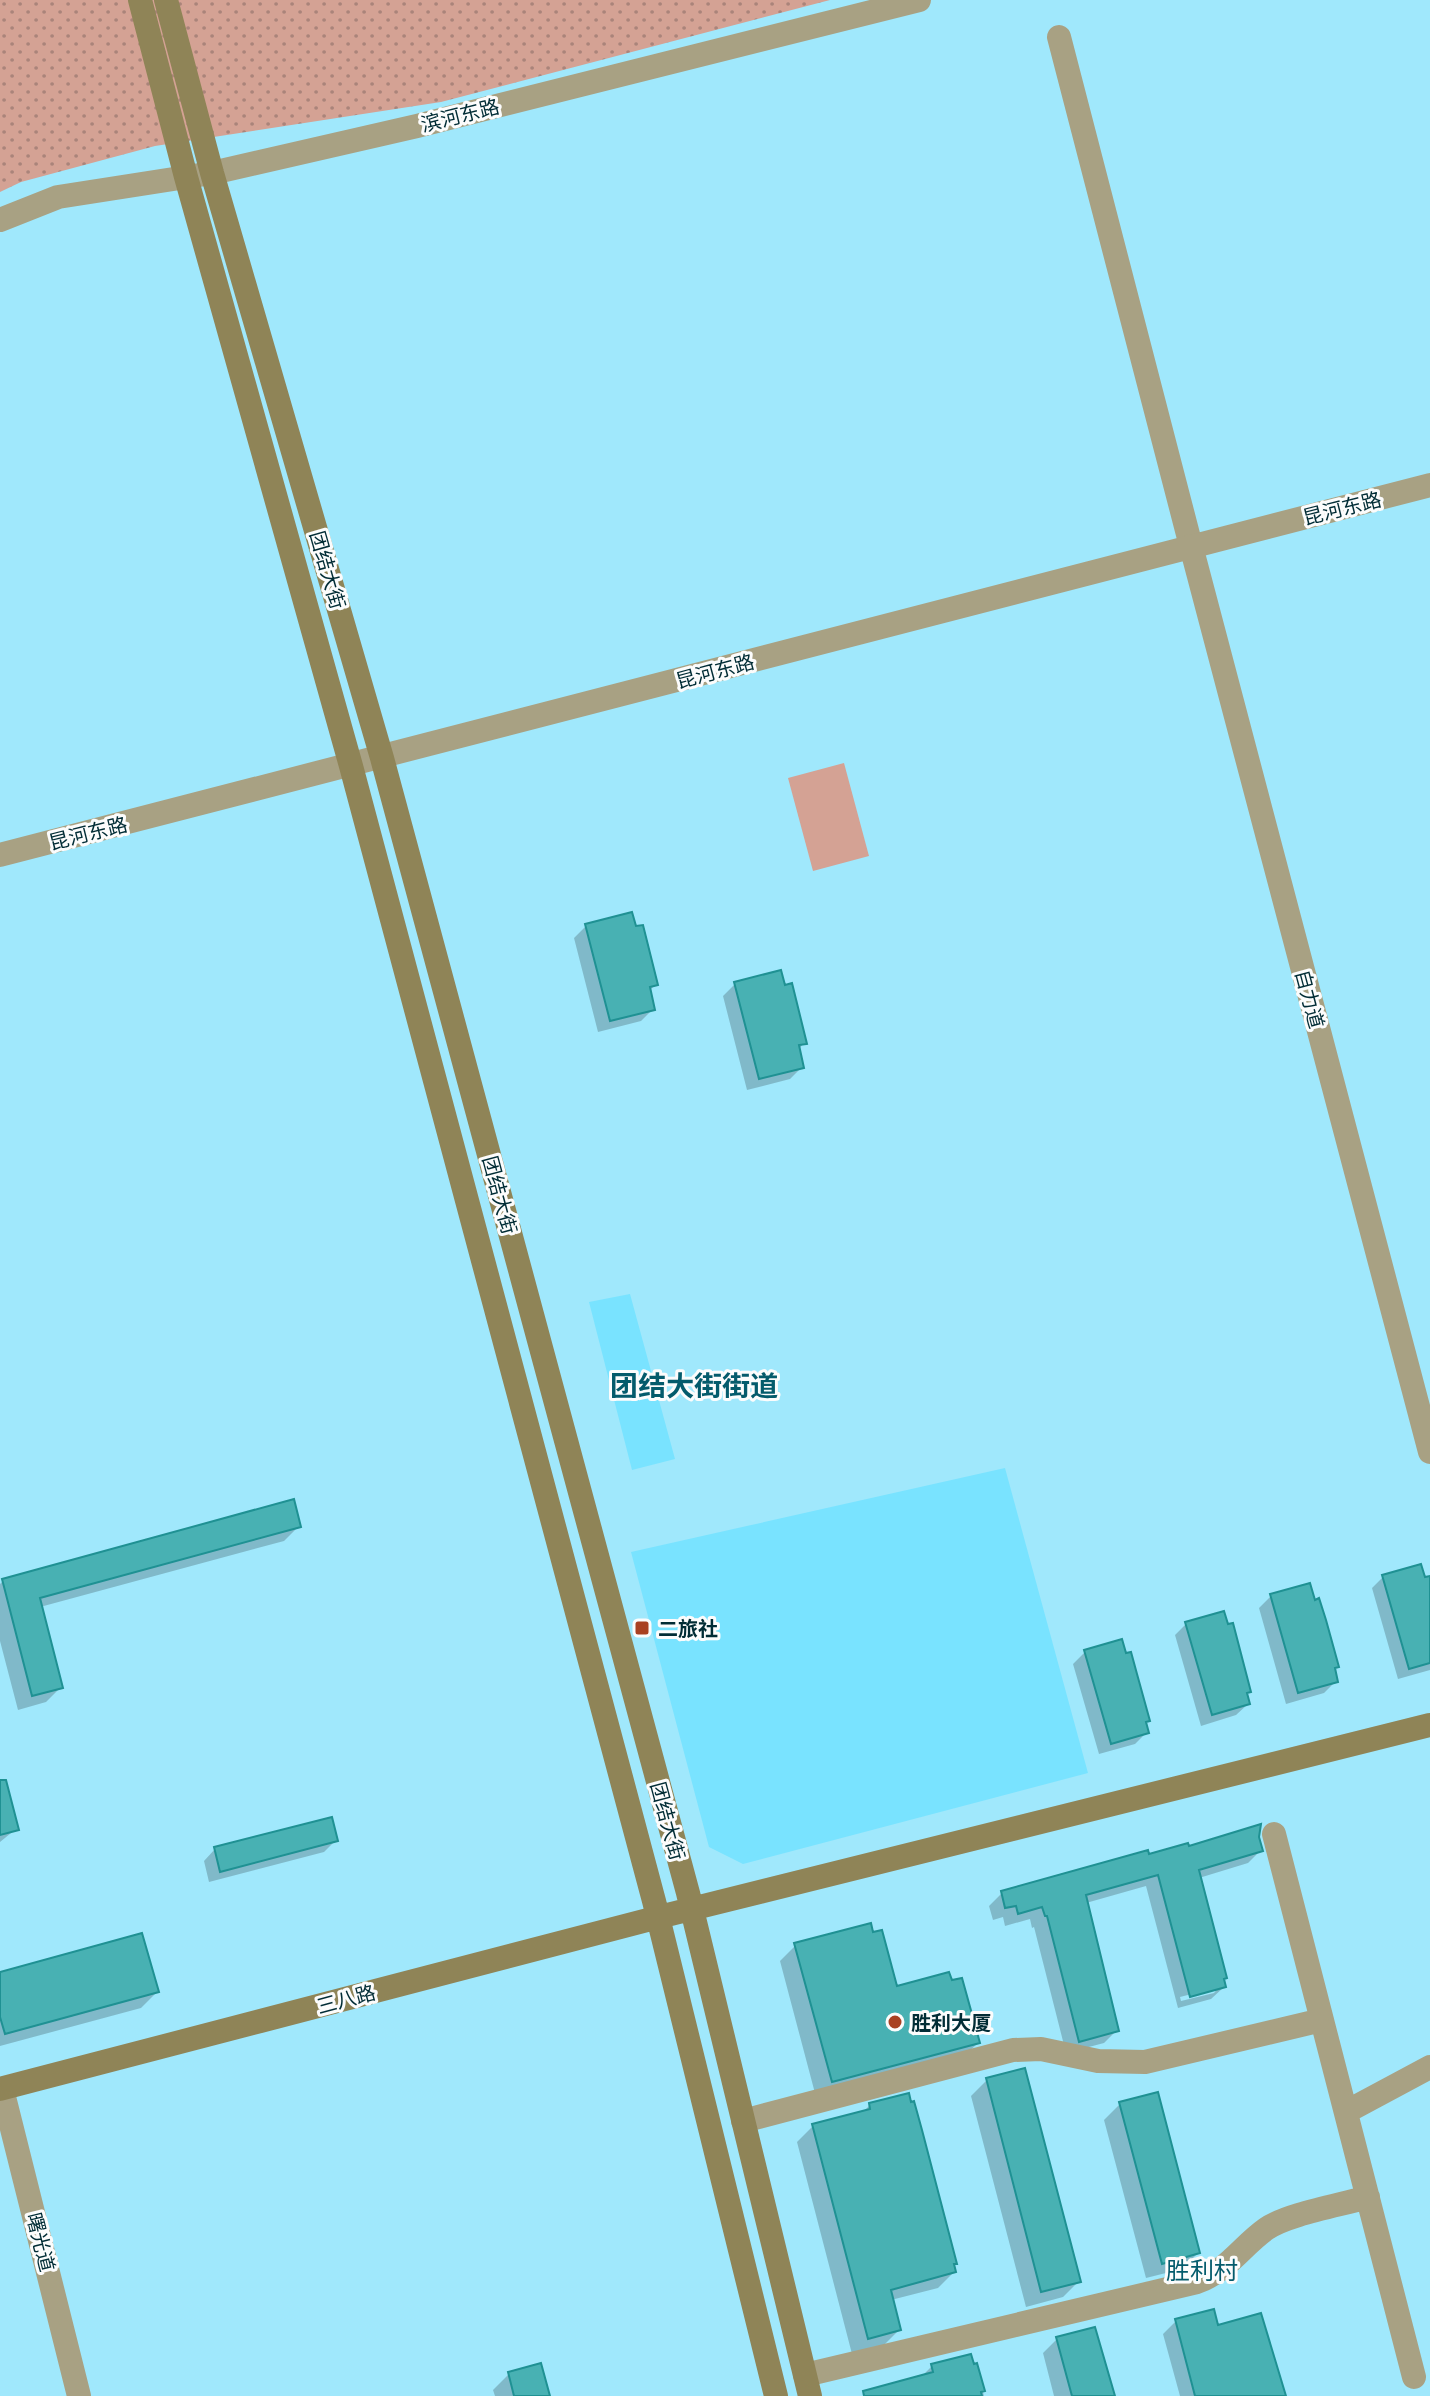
<svg xmlns="http://www.w3.org/2000/svg" width="1430" height="2396" viewBox="0 0 1430 2396" font-family="'Titillium Web','Noto Sans SC',sans-serif">
	<style>
		.built { fill: #79e3ff }
		.green { fill: url(#green-dots) }
		.pitch { fill: #d4a294 }
		.shadow { fill: #0003; fill-rule: evenodd }
		.building { fill: #48b1b3; stroke: #1f9193; stroke-width: 2 }
		.lines { fill: none; stroke-linecap: round; stroke-linejoin: round }
		.minor { stroke: #a8a183; stroke-width: 24 }
		.tertiary { stroke: #a8a183; stroke-width: 24 }
		.secondary { stroke: #8f8457; stroke-width: 24 }
		.poi-dot { fill: #a94122; stroke: #fcfcfc; stroke-width: 3 }
		.labels { text-anchor: middle; dominant-baseline: central; stroke-width: 6; stroke-linejoin: round; paint-order: stroke }
		.street-label { font-size: 20px; fill: #012c35; stroke: #fcfcfc }
		.poi-label { font-size: 20px; font-weight: bold; fill: #012c35; stroke: #fcfcfc; text-anchor: start }
		.quarter-label { font-size: 24px; fill: #045b6c; stroke: #fcfcfc }
		.district-label { font-size: 28px; font-weight: bold; fill: #045b6c; stroke: #fcfcfc }
	</style>
	<defs>
		<pattern id="green-dots" width="8" height="8" patternUnits="userSpaceOnUse" patternTransform="scale(2)"><rect width="8" height="8" fill="#d4a294"/><path d="M2 2h.1M6 6h.1" fill="none" stroke="#aa847a" stroke-width="1.8" stroke-linecap="round"/></pattern>
	</defs>
	<rect width="100%" height="100%" fill="#a0e8fc"/>
	<path class="built" d="M630 1294 675 1459 632 1470 589 1302Z
		M1005 1468 1088 1773 743 1864 709 1847 631 1552Z"/>
	<path class="green" d="M0 0H830L441 102 155 146 21 182 0 192Z"/>
	<path class="pitch" d="M844 763 869 856 813 871 788 778Z"/>
	<path class="shadow" d="M586 926 634 929 655 985 649 991 653 1009 641 1021 598 1032 574 938Z
		M735 984 804 1043 798 1050 802 1067 790 1079 747 1090 723 996Z
		M299 1526 284 1541 40 1607 60 1688 46 1702 18 1710 0 1641V1584L3 1581Z
		M1383 1577 1423 1580 1430 1586V1670L1398 1679 1372 1588Z
		M1271 1596 1336 1667 1333 1670 1336 1681 1324 1693 1286 1704 1259 1608Z
		M1187 1623 1249 1691 1246 1694 1248 1704 1236 1715 1201 1726 1175 1635Z
		M1085 1652 1144 1723 1147 1732 1135 1744 1099 1754 1073 1664Z
		M0 1807 16 1829 0 1842Z
		M1257 1837 1261 1850 1248 1863 1199 1878 1224 1987 1211 1999 1178 2008 1146 1886 1086 1903 1117 2030 1104 2043 1066 2053 1034 1927 1032 1928 1030 1919 1005 1926 1003 1917 993 1920 989 1906 1002 1893 1148 1856ZM1219 1987 1214 1993 1181 2001 1180 1997Z
		M336 1840 324 1852 209 1882 204 1861 215 1849Z
		M796 1945 895 1989 978 2043 961 2059 816 2097 780 1961Z
		M0 1974 157 1992 141 2008 0 2046Z
		M987 2080 1079 2281 1063 2297 1026 2307 971 2096Z
		M1120 2104 1198 2253 1182 2269 1146 2278 1104 2120Z
		M870 2105 955 2263 952 2266 954 2272 938 2288 891 2300 899 2330 883 2346 852 2354 797 2142 813 2126 862 2113Z
		M1176 2321 1217 2328 1284 2396H1180L1163 2334Z
		M1057 2339 1112 2396H1054L1043 2353Z
		M976 2365 984 2396H876L921 2377 932 2366Z
		M509 2374 548 2396H495L493 2390Z"/>
	<path class="building" d="M632 912 636 926 643 925 658 985 650 987 655 1010 610 1021 585 924Z
		M781 970 785 985 792 983 807 1044 799 1045 804 1068 759 1079 734 982Z
		M294 1499 301 1527 40 1598 63 1688 32 1696 2 1579Z
		M1421 1564 1425 1577 1430 1576V1663L1409 1669 1382 1575Z
		M1310 1583 1315 1600 1319 1598 1326 1620 1339 1667 1335 1668 1338 1682 1298 1693 1270 1594Z
		M1224 1611 1228 1624 1233 1623 1251 1692 1247 1693 1250 1704 1212 1715 1185 1622Z
		M1122 1639 1126 1653 1131 1652 1137 1674 1150 1721 1146 1722 1149 1733 1111 1744 1084 1650Z
		M0 1780H6L19 1830 0 1835Z
		M332 1817 338 1841 220 1872 214 1847Z
		M1261 1824 1259 1837 1263 1851 1199 1870 1227 1978 1224 1979 1226 1987 1190 1997 1158 1875 1086 1895 1119 2031 1079 2042 1047 1916H1045L1042 1907 1018 1914 1016 1906 1005 1908 1001 1891 1148 1850 1149 1854 1188 1843 1189 1846Z
		M871 1923 873 1932 882 1930 897 1986 949 1972 952 1980 962 1978 980 2043 832 2082 794 1943Z
		M142 1933 159 1992 5 2034 0 2017V1972Z
		M1025 2068 1081 2282 1041 2292 986 2078Z
		M1158 2092 1200 2253 1162 2264 1119 2102Z
		M909 2093 911 2102 914 2101 922 2130 957 2264H954L956 2272 891 2290 901 2330 868 2339 812 2124 870 2109 869 2103Z
		M1214 2309 1218 2325 1261 2313 1286 2396H1195L1175 2319Z
		M1095 2327 1115 2396H1072L1056 2337Z
		M971 2354 974 2364 977 2363 985 2391 981 2392 982 2396H864L863 2391 933 2372 931 2364Z
		M541 2363 550 2396H514L508 2372Z"/>
	<g class="lines">
		<path class="minor" d="M1059 37 1191 546
			M1274 1834 1414 2377
			M2 2089 79 2396
			M1346 2112 1430 2067
			M743 2121 1013 2050 1041 2049 1098 2061 1145 2062 1322 2020
			M805 2375 1197 2282C1226 2272 1242 2246 1266 2229 1287 2214 1341 2205 1368 2197"/>
		<path class="tertiary" d="M0 220 58 197 212 173 417 126 919 0
			M1191 546 1430 1452
			M0 855 1430 485"/>
		<path class="secondary" d="M140 0 186 177 351 766 654 1901 776 2396
			M166 0 212 173 382 758 688 1893 810 2396
			M0 2089 659 1917 1430 1725"/>
	</g>
	<g class="poi-dot">
		<rect x="634" y="1620" width="16" height="16" rx="4"/>
		<circle cx="895" cy="2022" r="8"/>
	</g>
	<g class="labels">
		<g class="street-label">
			<text transform="translate(460 115) rotate(-14)">滨河东路</text>
			<text transform="translate(1342 508) rotate(-14)">昆河东路</text>
			<text transform="translate(328 570) rotate(74)">团结大街</text>
			<text transform="translate(715 671) rotate(-15)">昆河东路</text>
			<text transform="translate(88 833) rotate(-14)">昆河东路</text>
			<text transform="translate(1310 999) rotate(75)">自力道</text>
			<text transform="translate(500 1195) rotate(75)">团结大街</text>
			<text transform="translate(668 1821) rotate(75)">团结大街</text>
			<text transform="translate(346 1999) rotate(-15)">三八路</text>
			<text transform="translate(41 2242) rotate(76)">曙光道</text>
		</g>
		<g class="poi-label">
			<text x="658" y="1628">二旅社</text>
			<text x="911" y="2022">胜利大厦</text>
		</g>
		<g class="quarter-label">
			<text x="1202" y="2270">胜利村</text>
		</g>
		<g class="district-label">
			<text x="694" y="1385">团结大街街道</text>
		</g>
	</g>
</svg>
